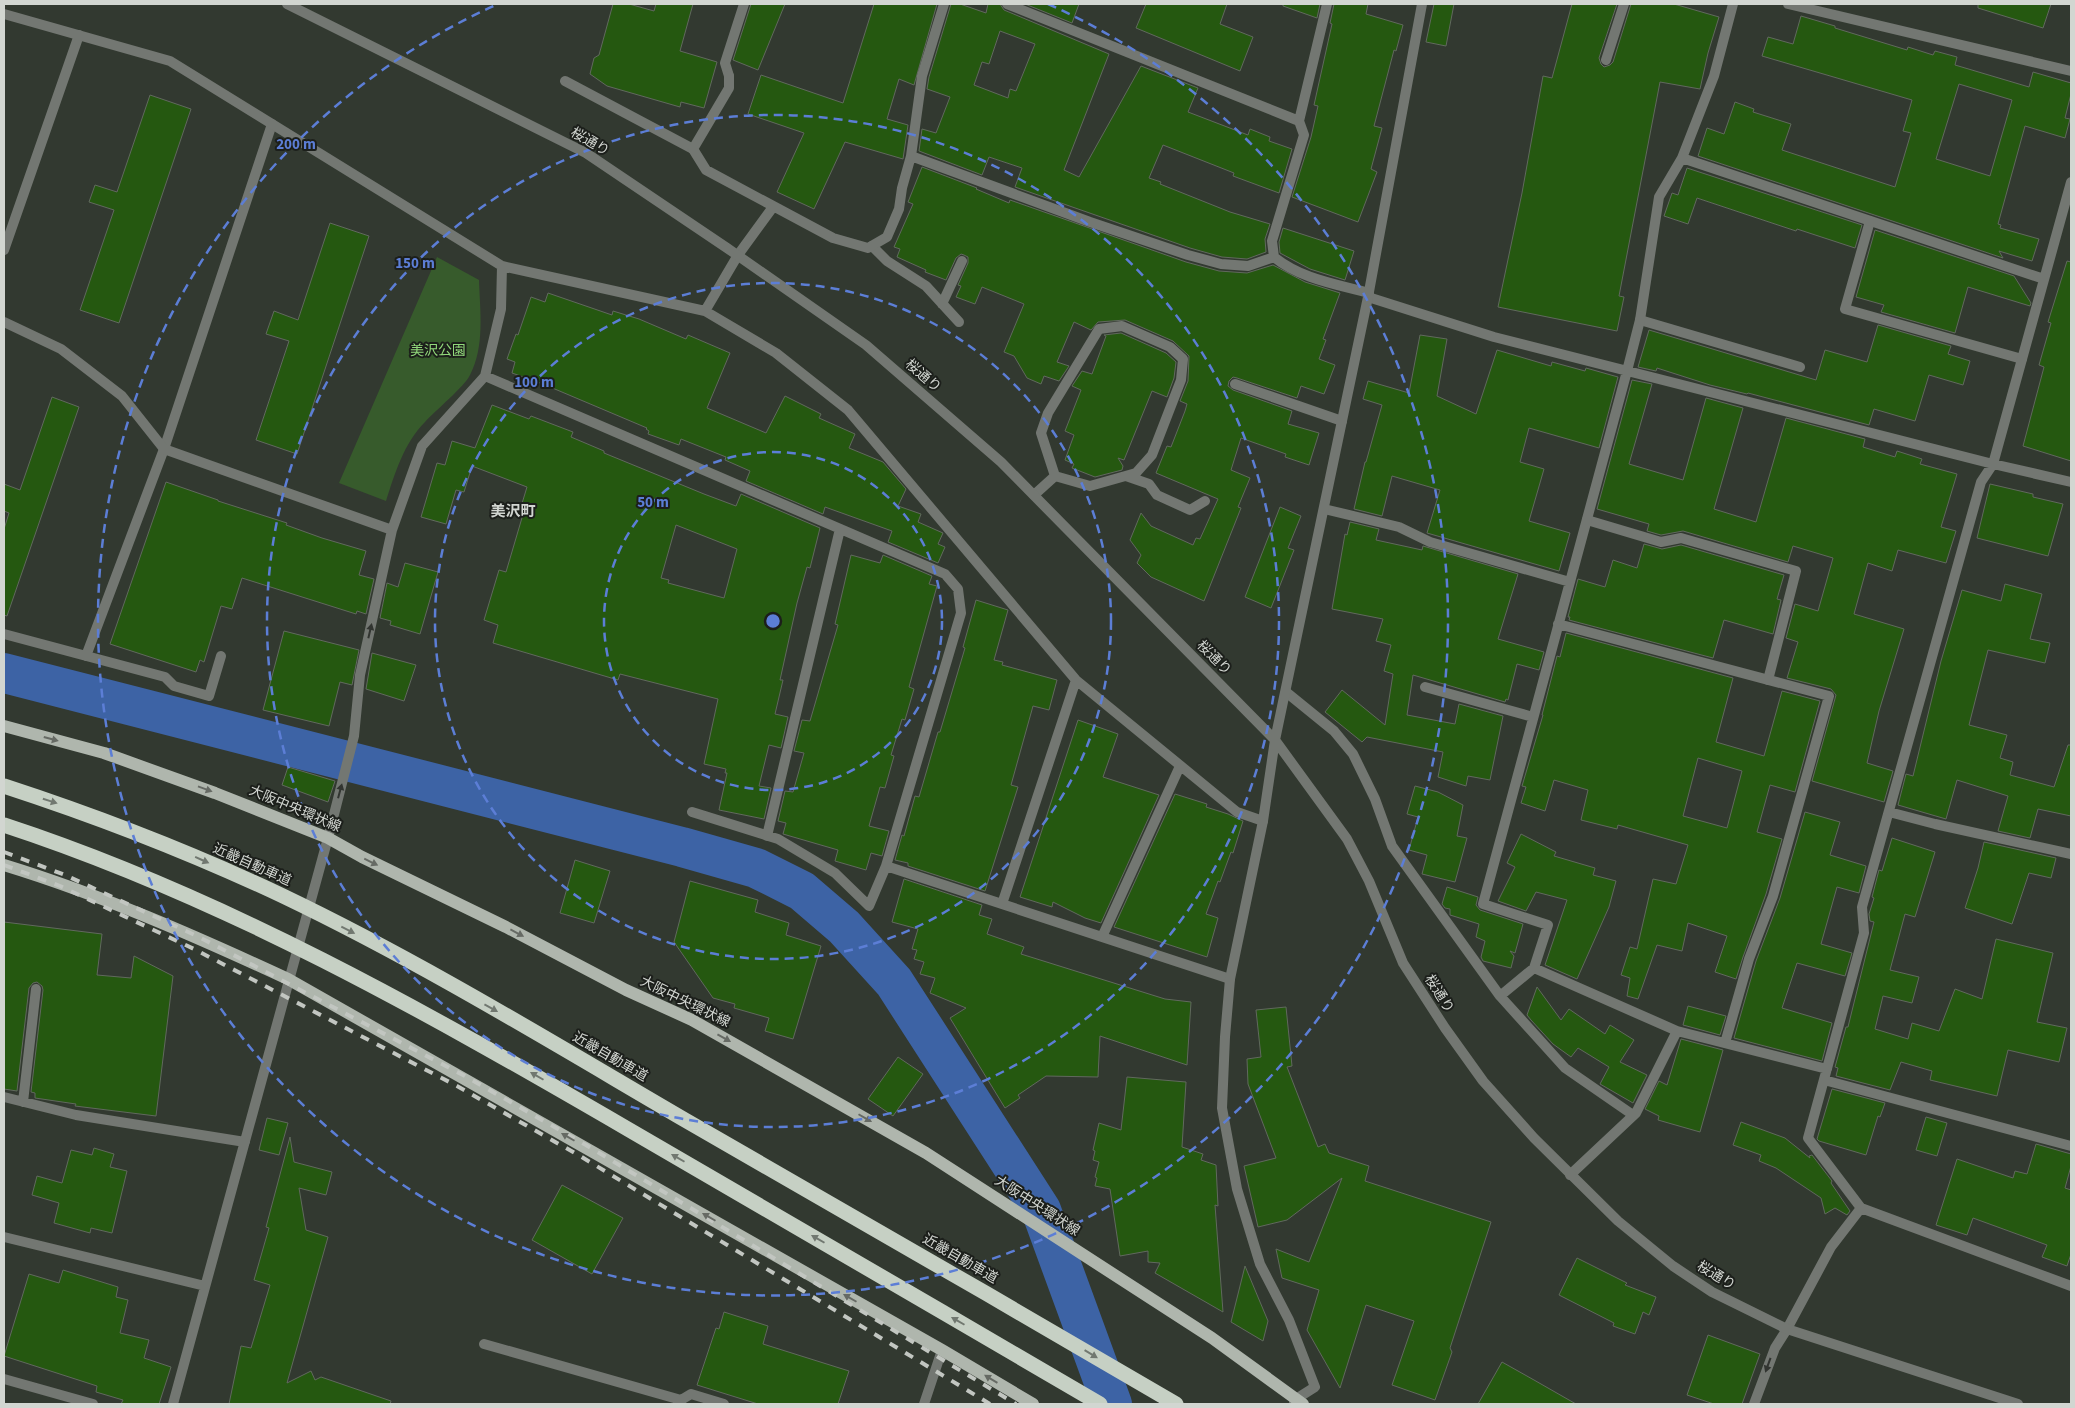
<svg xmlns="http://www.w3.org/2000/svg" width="2075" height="1408" viewBox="0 0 2075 1408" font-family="'Source Sans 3','Noto Sans JP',sans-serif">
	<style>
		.green { fill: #375b2c }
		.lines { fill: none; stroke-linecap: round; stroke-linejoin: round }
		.river { stroke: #3d63a5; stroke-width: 40 }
		.building { fill: #255810; stroke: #61695e; fill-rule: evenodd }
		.service { stroke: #737772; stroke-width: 10 }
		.minor { stroke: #737772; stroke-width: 10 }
		.tertiary { stroke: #737772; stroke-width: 10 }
		.primary { stroke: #afb6ad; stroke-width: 12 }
		.motorway { stroke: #c6d0c4; stroke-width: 15 }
		.rail { stroke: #c2c6c1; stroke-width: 4; stroke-dasharray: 9 9; stroke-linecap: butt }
		.oneway { fill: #323531 }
		.oneway2 { fill: #666a64 }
		.oneway3 { fill: #717870 }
		.ring { fill: none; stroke: #5c7ed6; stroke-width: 2.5; stroke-dasharray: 9 6 }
		.labels { text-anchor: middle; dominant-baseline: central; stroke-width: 4; stroke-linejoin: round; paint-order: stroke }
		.street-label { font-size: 14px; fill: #d2d6d1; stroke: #1c1f1b }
		.park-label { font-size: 14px; fill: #92d97b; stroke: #1c1f1b }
		.neighbourhood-label { font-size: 15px; font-weight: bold; fill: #d2d6d1; stroke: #1c1f1b }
		.centre { fill: #5c7ed6; stroke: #1c1f1b; stroke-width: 2.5 }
		.ring-label { font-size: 15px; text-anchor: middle; font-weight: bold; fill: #5c7ed6; stroke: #1c1f1b; stroke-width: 4; stroke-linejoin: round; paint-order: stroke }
	</style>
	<rect width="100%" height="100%" fill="#323930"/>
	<path class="green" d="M437 257 479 280C480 312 485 346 470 375 465 386 435 411 425 422 404 443 395 473 386 501L339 483Z"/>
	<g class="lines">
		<path class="river" d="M4 673 682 847 756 868 802 891 844 927 894 982 1041 1210 1112 1404"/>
	</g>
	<path class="building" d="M613 4H629L654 11 656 4H693L680 51 717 62 704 108 681 102 680 107 607 86 590 74 594 58 599 55Z
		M751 4H785L758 70 733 60Z
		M874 4H937L914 85 899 79 887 119 908 125 903 159 845 142 814 209 777 192 804 133 748 114 761 75 843 103Z
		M951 4H960L986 13 988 4H1000L1004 10 1109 54 1064 170 1079 177 1141 66 1198 88 1188 112 1248 135 1250 129 1270 137 1269 141 1292 149 1279 193 1233 176 1234 173 1163 145 1149 178 1161 182 1160 184 1230 212 1270 224 1265 239 1266 252 1247 259 1222 257 1190 248 1015 187 1022 168 989 157 982 175 919 151 922 129 936 133 950 97 927 89 929 77ZM1000 31 1035 44 1016 91 1010 89 1008 98 974 85 982 62 989 64Z
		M1025 4H1079L1072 23Z
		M1146 4H1227L1220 24 1253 37 1240 71 1136 28Z
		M1283 4H1320L1317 18 1283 6Z
		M1334 4H1368L1366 14 1403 25 1396 51 1394 50 1374 126 1382 128 1371 169 1377 172 1358 222 1292 197 1311 137 1318 106 1314 105 1332 24 1330 23Z
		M1434 4H1454L1446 46 1426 42Z
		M1572 4H1617L1599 58 1601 64 1604 67 1610 65 1613 62 1631 4H1674L1719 17 1708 53 1700 89 1660 82 1619 296 1624 297 1617 331 1498 307 1522 193 1543 76 1552 78Z
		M1978 4H2051L2043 28 1978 8Z
		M1801 16 1835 26V28L1907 50 1908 47 1933 55 1935 51 1957 57 1955 65 2029 87 2033 72 2071 83V94L2065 118 2070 119 2065 138 2025 126 1998 224 2001 225 2000 228 2039 239 2032 261 1999 251 2003 258 1698 156 1707 128 1724 134 1735 102 1754 109 1753 112 1791 124 1782 150 1895 187 1911 133 1903 131 1912 100 1762 56 1768 37 1793 44ZM1959 84 2012 100 1990 176 1936 159Z
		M150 95 191 109 119 323 80 310 114 210 89 202 95 185 117 192Z
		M922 167 977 188 976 189 1009 203 1010 200 1186 262 1219 271 1247 273 1273 265 1305 282 1340 293 1323 339 1326 340 1319 359 1335 365 1324 394 1301 386 1297 398 1237 378 1233 377 1229 381 1228 386 1233 390 1292 411 1288 424 1319 433 1309 465 1285 457 1286 454 1241 438 1231 470 1250 478 1238 507 1241 508 1204 601 1151 577 1137 563 1141 555 1130 540 1141 513 1151 526 1193 545 1196 538 1200 539 1218 499 1156 473 1167 446 1171 447 1185 411 1187 404 1180 401 1188 381 1189 356 1173 341 1125 320 1098 322 1091 330 1074 322 1057 362 1069 366 1059 381 1044 376 1041 384 1027 378 1014 356 1004 352 1024 304 982 287 975 304 956 297 961 286 958 285 968 263V257L964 255 961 254 956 258 946 280 925 272 926 270 897 257 900 249 894 247 913 204 908 202Z
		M1687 168 1862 225 1855 248 1797 229 1796 231 1697 198 1688 224 1664 216 1672 193 1678 195Z
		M330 223 369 236 297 454 256 440 289 341 266 334 274 311 298 320Z
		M1283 228 1354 251 1345 280 1310 269 1280 253 1279 242Z
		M1875 230 2014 276 2031 303 2030 306 1968 287 1955 333 1881 312 1884 305 1856 297Z
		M2067 261 2071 262V461L2023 446 2044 367 2039 365 2051 323 2048 322Z
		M548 293 612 315 613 311 639 319 686 339 688 335 730 353 707 408 766 433 785 396 821 414 819 418 855 434 849 448 883 462 906 489 898 506 921 514 918 522 943 533 938 544 945 547 938 563 888 542 892 531 825 507 823 514 746 481 750 471 725 460 726 457 681 439 679 445 648 434 649 431 646 429 647 428 543 384 512 373 515 362 507 359 516 334 518 335 531 297 545 302Z
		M1878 325 1951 346 1948 354 1970 361 1963 385 1929 375 1915 421 1874 409 1869 425 1748 393 1747 394 1710 385 1657 368 1656 371 1638 367 1649 330 1816 380 1825 350 1867 362Z
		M1121 333 1166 353 1176 362 1174 378 1167 397 1152 391 1124 460 1118 458 1123 466 1122 470 1095 477 1072 468 1074 464 1065 460 1074 435 1065 431 1081 390 1072 386 1082 371 1092 374 1106 336 1104 335Z
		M1420 335 1447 339 1437 396 1476 414 1497 350 1551 366 1552 362 1585 371 1586 368 1618 377 1599 448 1529 428 1520 462 1544 469 1529 521 1570 533 1559 571 1427 533 1440 490 1392 476 1382 516 1354 509 1365 462H1366L1382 405 1363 399 1368 381 1409 393Z
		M1632 380 1652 384 1629 464 1683 480 1706 398 1743 408 1714 509 1756 522 1786 418 1865 439 1863 447 1895 457 1897 451 1922 459 1920 464 1957 474 1941 527 1956 531 1946 563 1898 550 1892 571 1868 563 1854 614 1904 629 1879 711 1867 763 1893 771 1884 802 1812 781 1836 695 1831 689 1787 678 1798 642 1786 638 1795 604 1818 611 1833 558 1793 546 1788 562 1683 531 1661 535 1647 531 1649 524 1597 509Z
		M52 397 79 407 7 616 4 615V529L9 513 4 511V484L20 490Z
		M492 405 529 419 531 416 573 432 571 437 604 451V453L704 494 736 506 741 494 820 528 810 568 807 567 797 603 780 680H783L775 714 788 717 781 748 769 745 759 786 771 788 764 819 719 810 727 773H725L726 769 704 764 718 699 620 674 618 680 493 643 498 625 484 620 499 570 506 572 524 511 520 510 527 487 472 466 464 492 456 490 446 524 421 517 437 463 445 465 452 441 475 448ZM676 525 737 549 724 598 668 583 669 580 661 578Z
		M166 482 218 500V501L287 523 286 525 322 538 366 551 359 575 374 579 366 614 357 611 356 614 242 578 232 609 221 606 204 662 200 660 196 672 110 644Z
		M1990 484 2033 494V497L2063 504 2048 556 1977 538Z
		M1280 507 1301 516 1288 548 1294 550 1271 608 1245 597Z
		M1350 522 1379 529 1376 540 1422 550 1423 546 1518 574 1498 639 1544 652 1539 670 1517 664 1508 700 1506 699 1505 702 1413 675 1407 715 1455 724 1459 704 1503 716 1490 780 1468 776 1466 786 1438 777 1443 752 1367 737 1362 742 1325 712 1342 690 1385 725 1393 674 1384 671 1391 645 1376 641 1383 619 1332 609 1345 534 1347 535Z
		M1644 544 1662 549 1681 545 1784 575 1777 599 1781 600 1773 634 1724 620 1713 658 1569 620 1570 617H1568L1578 579 1605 587 1613 560 1637 568Z
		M851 555 880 563 883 555 932 576 929 584 937 586 909 687 914 689 905 720 902 719 891 755 894 756 885 788 880 787 869 826 889 831 882 856 871 853 866 870 835 861 838 850 783 834 786 823 778 821 785 791 793 792 804 753 794 751 802 720 810 721 826 666 838 625 835 624Z
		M405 563 438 572 420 634 390 625 391 621 380 618 387 583 398 587Z
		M2005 584 2042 594 2030 639 2050 643 2045 663 1988 650 1969 725 2007 735 2000 758 2013 762 2010 775 2054 787 2068 745H2071V816L2038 809 2030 838 1998 831 2008 796 1957 780 1946 819 1898 805 1906 774 1913 776 1941 661 1962 590 2001 601Z
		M976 600 1008 610 994 660 1003 662 1002 665 1057 680 1049 710 1033 706 1011 785 1018 787 985 891 908 866V863L895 860 902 835 904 836 915 796 919 797 938 732H940L965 648 963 647Z
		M284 631 359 650 352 685 340 682 329 726 263 710Z
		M1566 633 1733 678 1716 742 1764 756 1782 691 1820 701 1795 792 1770 785 1757 832 1782 839 1766 894 1743 957 1736 979 1715 972 1727 936 1688 923 1682 951 1657 945 1638 999 1627 996 1630 978 1621 975 1630 947 1637 949 1653 879 1676 884 1688 845 1618 825 1617 829 1581 820 1588 790 1554 780 1545 811 1521 803 1526 787 1522 786 1543 715H1542L1557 656 1560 657ZM1698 758 1742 771 1727 828 1683 816Z
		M372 653 416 665 404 701 366 689Z
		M1078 720 1118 734 1103 777 1159 795 1101 923 1085 918 1053 902 1052 907 1020 897Z
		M288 767 335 781 328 802 282 785Z
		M1415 786 1438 792 1463 805 1457 836 1467 838 1455 882 1422 874 1427 855 1409 850 1418 817 1407 814Z
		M1175 794 1207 804 1206 807 1228 814 1243 821 1233 853 1231 852 1220 882 1218 881 1206 914 1218 918 1207 957 1114 927Z
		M1805 812 1840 822 1830 855 1866 866 1859 893 1837 887 1821 944 1852 953 1845 976 1797 963 1782 1008 1832 1023 1822 1061 1734 1038 1756 961 1780 898Z
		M1521 834 1556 852 1554 856 1595 868 1593 875 1616 881 1609 907 1577 979 1545 965 1567 900 1536 892 1526 911 1498 901 1515 867 1507 863Z
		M1892 838 1935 852 1915 917 1905 914 1890 970 1919 977 1912 1003 1883 996 1875 1029 1908 1039 1912 1023 1939 1031 1955 989 1982 999 1996 939 2053 953 2037 1022 2067 1028 2059 1062 2008 1050 1997 1096 1930 1080 1932 1071 1901 1062 1890 1090 1836 1076 1838 1068 1835 1067 1846 1027H1848L1874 922 1870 921 1869 914 1874 898 1872 897 1879 870 1882 871Z
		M1984 842 2056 858 2051 878 2029 873 2012 924 1965 908 1978 868Z
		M575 860 610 871 594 923 560 913Z
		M904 879 982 905 979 915 992 919 987 934 1024 947 1021 954 1165 999 1191 1002 1187 1065 1100 1036 1098 1077 1046 1076 1018 1095 1020 1098 1005 1108 950 1018 966 1008 930 993 935 978 920 974 924 962 914 959 917 950 912 949 918 929 892 922Z
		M690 881 758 900 755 912 789 923 786 935 821 946 793 1039 765 1031 769 1018 734 1008 735 1004 713 998 674 942Z
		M1447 887 1478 897 1476 905 1480 910 1523 924 1515 953 1510 951 1514 956 1511 968 1483 961 1481 957 1485 941 1476 937 1479 924 1450 915V909L1445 908 1442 904Z
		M4 922 102 934 97 975 131 978 134 956 173 976 156 1116 75 1106 76 1104 35 1098V1093L31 1092 43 990 42 986 37 982 33 983 29 988 17 1091 4 1089Z
		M1537 987 1561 1020 1569 1009 1605 1034 1610 1025 1634 1040 1620 1062 1647 1075 1633 1103 1600 1084 1609 1067 1578 1048 1571 1057 1553 1044 1531 1020 1527 1015Z
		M1688 1006 1726 1016 1720 1035 1683 1025Z
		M1286 1007 1292 1066 1287 1067 1318 1147 1325 1144 1329 1153 1369 1166 1365 1181 1491 1222 1450 1348 1452 1352 1435 1400 1392 1385 1414 1321 1366 1305 1340 1388 1307 1330 1319 1290 1282 1278 1276 1249 1309 1262 1342 1178 1287 1220 1258 1227 1244 1166 1276 1158 1248 1084 1247 1059 1261 1057 1256 1010Z
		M1681 1039 1723 1050 1700 1132 1658 1120 1659 1116 1645 1109 1659 1081 1667 1085Z
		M898 1057 923 1074 893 1116 868 1099Z
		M1127 1077 1186 1082 1182 1147 1203 1154 1201 1160 1216 1165 1218 1206 1215 1205 1223 1312 1155 1273 1160 1263 1148 1262V1251L1120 1256 1110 1189 1095 1186 1097 1178 1095 1177 1099 1162 1093 1160 1095 1151 1093 1150 1099 1123 1121 1130Z
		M1832 1089 1885 1103 1880 1117 1878 1116 1866 1155 1819 1141 1817 1139Z
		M1926 1117 1947 1123 1937 1156 1916 1150Z
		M267 1118 288 1123 279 1155 259 1150Z
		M1741 1122 1785 1138 1810 1158 1809 1156 1812 1155 1832 1181 1831 1183 1850 1211 1847 1215 1835 1208 1825 1214 1821 1198 1776 1168 1759 1161 1761 1155 1733 1145Z
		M290 1137 294 1162 332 1172 326 1195 299 1188 306 1230 328 1237 287 1383 311 1371 315 1380 321 1377 391 1401 390 1404H229L241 1346 251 1348 270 1285 254 1280 269 1228 266 1227Z
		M2036 1144 2071 1154V1166L2065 1188 2071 1190V1254L2067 1266 2042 1257 2047 1245 1973 1218 1967 1235 1936 1225 1957 1159 2013 1178 2015 1171 2027 1174Z
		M94 1148 114 1154 110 1167 127 1171 112 1233 91 1228 90 1233 54 1223 59 1203 32 1195 37 1176 62 1183 71 1150 92 1155Z
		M562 1185 623 1218 592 1274 532 1240Z
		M1577 1258 1627 1283 1625 1285 1656 1297 1649 1315 1643 1312 1635 1334 1613 1326 1614 1323 1559 1295Z
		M1245 1266 1268 1321 1263 1341 1231 1322Z
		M63 1270 118 1287 116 1297 128 1300 120 1333 149 1340 144 1358 171 1367 159 1404H121L123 1400 96 1392 97 1386 4 1356 29 1274 59 1283Z
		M724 1312 768 1326 763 1344 849 1371 838 1404H758L697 1385 716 1328 719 1329Z
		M1708 1335 1760 1354 1742 1404H1714L1687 1395Z
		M1502 1362 1534 1380 1576 1404H1478Z"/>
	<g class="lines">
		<path class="service" d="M1606 60 1624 4
			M729 76 725 63 744 4
			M565 81 693 149
			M1870 221 1845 309 2022 359
			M872 246 887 261 926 286 959 322
			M4 250 79 35
			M942 304 962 261
			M1640 320 1800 367
			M1235 384 1342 421
			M1126 476 1149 484 1157 495 1190 510 1205 501
			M1034 495 1055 476 1090 486 1136 473 1152 455 1181 380 1183 359 1170 347 1122 326 1099 329 1048 413 1041 433 1055 476
			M1587 520 1661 542 1681 538 1796 571 1768 680
			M4 634 165 677 174 686 209 696 221 656
			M86 656 164 449 272 124"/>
		<path class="minor" d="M1007 4 1299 121
			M1327 4 1299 121 1304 135 1272 241 1274 257C1301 279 1336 284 1369 293
			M1788 4 2071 71
			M4 14 170 61 502 266 705 311 776 353 848 410 1076 680 1237 812 1263 821
			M729 76V88L693 149 706 170 833 238 868 248 887 237 899 209 902 188 911 156 922 76 944 4
			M911 156 1090 222 1188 255 1221 264 1248 266 1274 257
			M1682 158 2044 279
			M2071 182 1993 464 1981 482 1862 907 1864 933 1808 1138 1861 1208 2071 1286
			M1368 297 1494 337 1993 464 2071 482
			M705 311 738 255 773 207
			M4 322 61 349 122 396 164 449 392 530
			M485 376 945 574 958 589 961 613 886 866 869 906 835 873 778 839 692 812
			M1324 509 1399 527 1430 542 1570 582
			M1558 624 1829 696 1773 896 1749 959 1725 1043
			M1425 687 1533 717
			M1286 692 1334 731 1353 754 1375 799 1392 846 1500 996 1565 1068 1633 1115
			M1889 812 1935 824 2071 854
			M767 836 840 529
			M886 866 1230 979
			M1002 904 1076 680
			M1102 937 1180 766
			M1534 968 1548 925 1483 904 1627 371 1640 320 1659 197 1682 158 1714 76 1733 4
			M1500 996 1534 968 1677 1031
			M1824 1080 2071 1146
			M4 1097 76 1115 245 1142
			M23 1102 36 989
			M1570 1175 1636 1113 1677 1031 1827 1069
			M4 1237 205 1286
			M484 1344 681 1400
			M4 1379 93 1404
			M173 1404 328 838 354 736 360 675 392 530 422 446 485 376 501 309 502 266
			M679 1404 681 1400 691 1394 724 1404
			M924 1404 942 1350
			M1754 1404 1775 1348 1787 1329 1831 1247 1861 1208"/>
		<path class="tertiary" d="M287 4 586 153 727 248 866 345 1001 462 1275 740 1347 839 1369 881 1403 963 1445 1028 1483 1081 1534 1138 1618 1221 1673 1266 1712 1292 1787 1329 2018 1404
			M1294 1403 1296 1399 1315 1387 1289 1320 1260 1264 1237 1189 1222 1108 1225 1037 1230 979 1263 821 1275 740 1368 297 1422 4"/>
		<path class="primary" d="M4 726 104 753 215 793 328 838 362 857 506 927 626 990 692 1020 926 1153 1212 1338 1303 1404
			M4 865C102 895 195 936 288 979L942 1350 1033 1404"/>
		<path class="motorway" d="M4 786C99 817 192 853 283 896 421 962 553 1043 685 1120 849 1215 1013 1308 1176 1404
			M4 825C224 897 426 1012 626 1128 784 1219 942 1312 1100 1404"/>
		<path class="rail" d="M4 852 65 875 199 937 463 1075 586 1145 1016 1404
			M4 865 60 886 194 949 457 1086 580 1156 990 1404"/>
	</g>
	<defs><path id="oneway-solid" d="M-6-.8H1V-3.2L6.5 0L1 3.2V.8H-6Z" transform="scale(1.25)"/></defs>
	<g class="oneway">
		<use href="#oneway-solid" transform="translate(370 631) rotate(-77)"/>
		<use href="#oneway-solid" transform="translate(340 791) rotate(-75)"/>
		<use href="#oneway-solid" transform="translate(1768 1365) rotate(110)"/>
	</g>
	<g class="oneway2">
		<use href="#oneway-solid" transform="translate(51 739) rotate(15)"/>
		<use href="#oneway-solid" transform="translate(205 789) rotate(20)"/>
		<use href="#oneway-solid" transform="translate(371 862) rotate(26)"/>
		<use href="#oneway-solid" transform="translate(517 933) rotate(28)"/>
		<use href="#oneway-solid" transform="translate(724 1038) rotate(29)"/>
		<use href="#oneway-solid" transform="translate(865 1118) rotate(30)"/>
		<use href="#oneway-solid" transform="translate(568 1137) rotate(-150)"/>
		<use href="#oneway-solid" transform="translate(709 1217) rotate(-150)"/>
		<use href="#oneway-solid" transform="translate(850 1298) rotate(-150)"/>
		<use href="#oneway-solid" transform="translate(991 1379) rotate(-149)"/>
	</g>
	<g class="oneway3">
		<use href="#oneway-solid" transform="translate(50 801) rotate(18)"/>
		<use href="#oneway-solid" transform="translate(202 860) rotate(24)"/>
		<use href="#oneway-solid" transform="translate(348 930) rotate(27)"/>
		<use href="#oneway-solid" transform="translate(491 1008) rotate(29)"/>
		<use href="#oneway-solid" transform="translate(537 1076) rotate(-150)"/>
		<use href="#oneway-solid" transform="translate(678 1158) rotate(-150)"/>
		<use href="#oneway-solid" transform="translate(818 1239) rotate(-150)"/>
		<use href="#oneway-solid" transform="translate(958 1321) rotate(-150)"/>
		<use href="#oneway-solid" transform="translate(1091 1354) rotate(31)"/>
	</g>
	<g class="ring">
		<circle cx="773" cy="621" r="169"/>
		<circle cx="773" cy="621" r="338"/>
		<circle cx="773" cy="621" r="506"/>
		<path d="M1048 4A675 675 0 1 1 498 4"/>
	</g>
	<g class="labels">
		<g class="street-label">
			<text transform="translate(590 142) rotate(30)">桜通り</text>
			<text transform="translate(923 376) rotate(41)">桜通り</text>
			<text transform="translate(1214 658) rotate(45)">桜通り</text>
			<text transform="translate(295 809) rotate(23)">大阪中央環状線</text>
			<text transform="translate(252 865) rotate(24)">近畿自動車道</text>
			<text transform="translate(1439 994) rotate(58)">桜通り</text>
			<text transform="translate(685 1002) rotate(26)">大阪中央環状線</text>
			<text transform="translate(610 1057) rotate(30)">近畿自動車道</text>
			<text transform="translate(1037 1206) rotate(33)">大阪中央環状線</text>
			<text transform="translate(960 1259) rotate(30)">近畿自動車道</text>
			<text transform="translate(1716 1276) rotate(31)">桜通り</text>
		</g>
		<g class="park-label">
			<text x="438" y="351">美沢公園</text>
		</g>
		<g class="neighbourhood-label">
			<text x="513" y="511">美沢町</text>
		</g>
	</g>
	<circle cx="773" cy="621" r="8" class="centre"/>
	<g class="ring-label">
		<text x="296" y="149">200 m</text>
		<text x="415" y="268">150 m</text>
		<text x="534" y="387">100 m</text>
		<text x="653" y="507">50 m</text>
	</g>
	<rect width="2075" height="1408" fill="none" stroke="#d2d6d1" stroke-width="10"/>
</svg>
